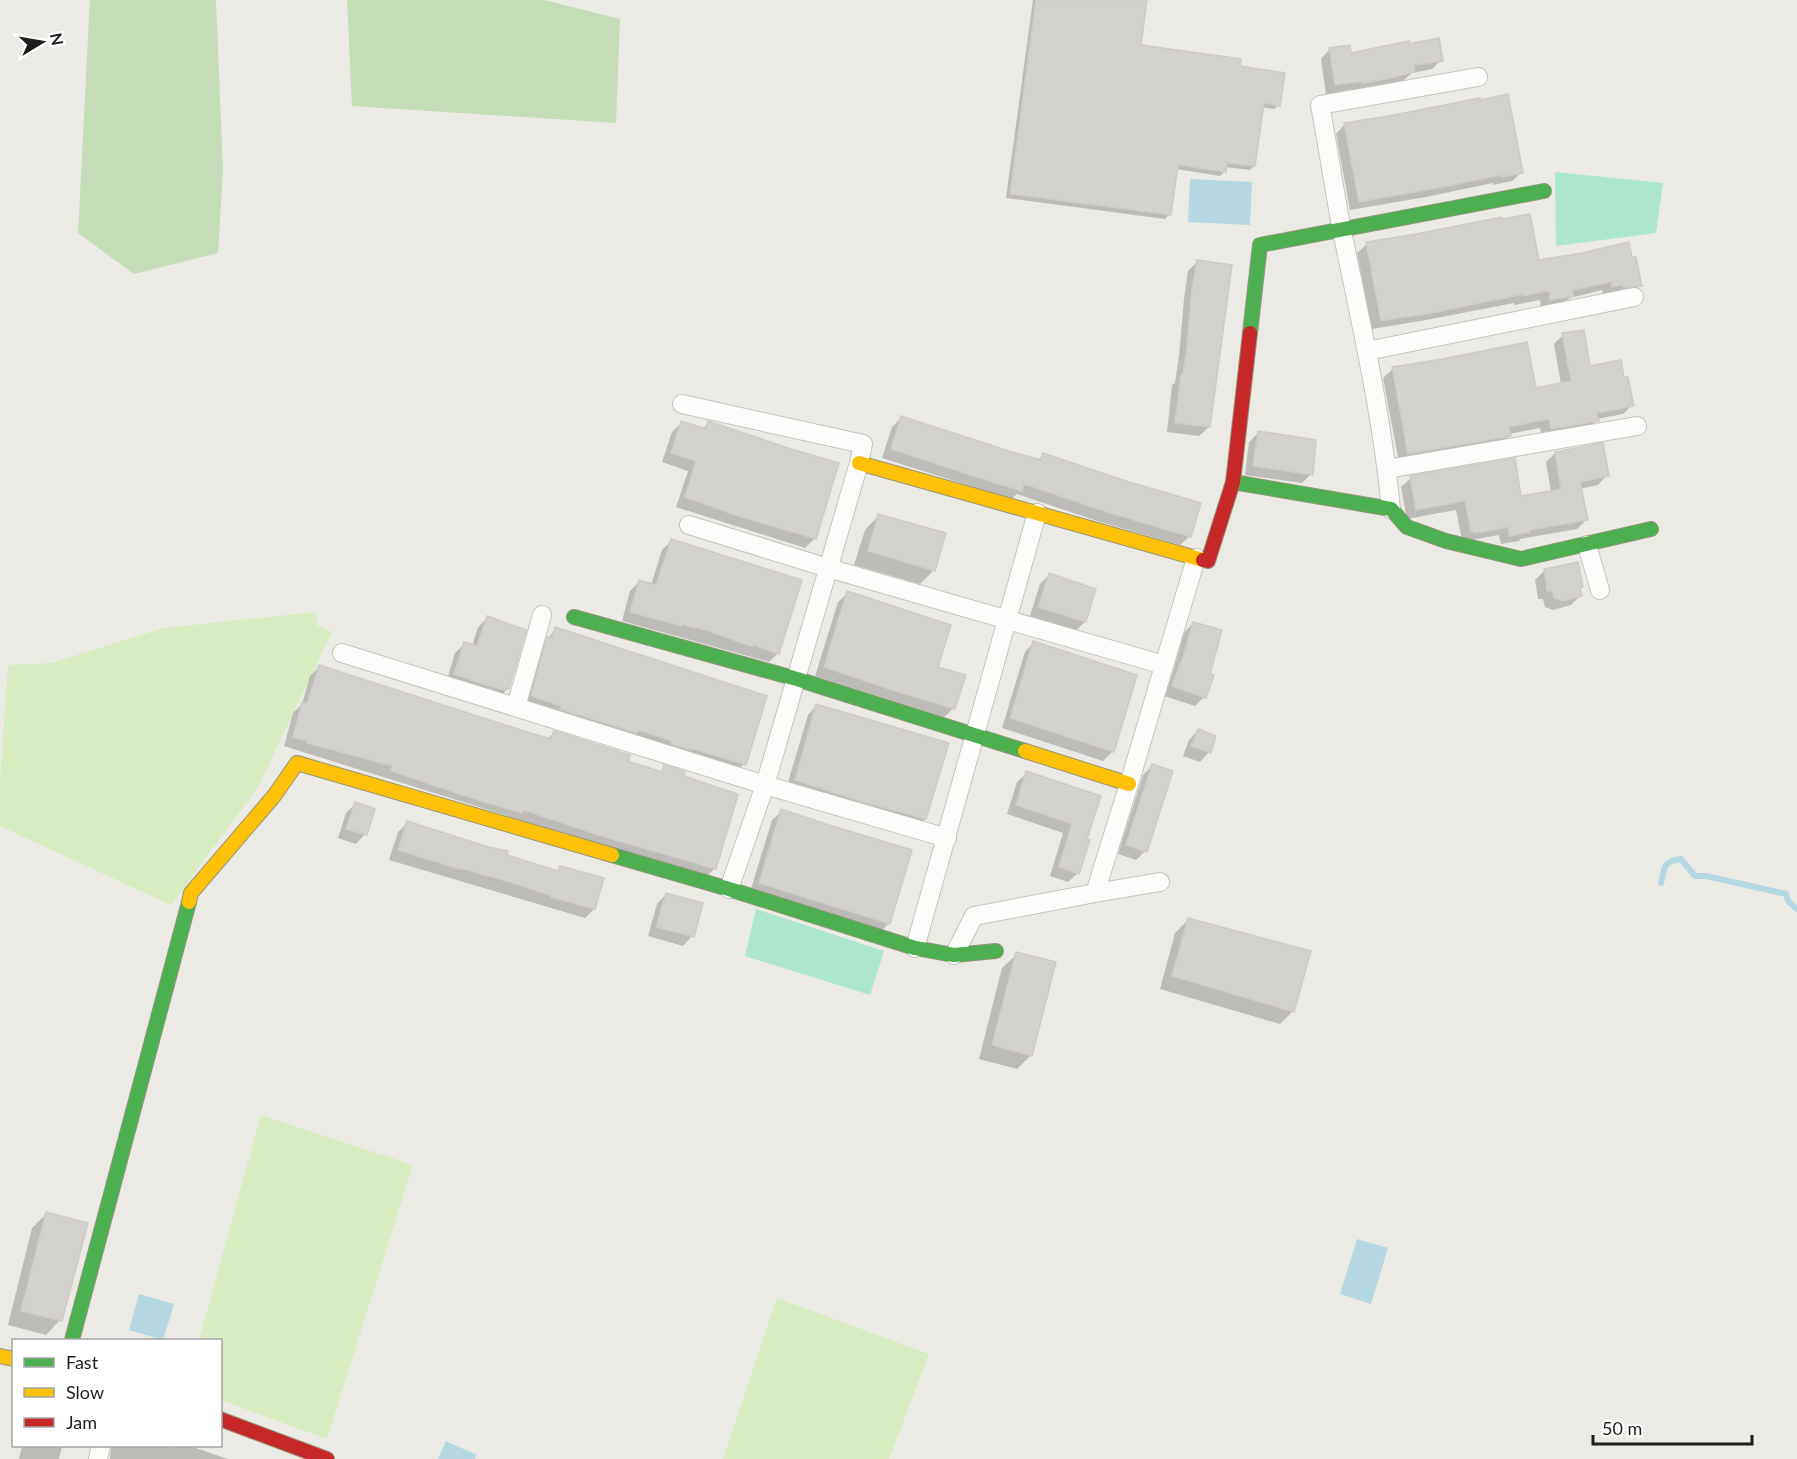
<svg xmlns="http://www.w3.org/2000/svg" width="1797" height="1459" viewBox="0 0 1797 1459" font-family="Lato,sans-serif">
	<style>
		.grass { fill: #d8ecc1 }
		.forest { fill: #c5ddb8 }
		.pitch { fill: #ade7ce }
		.water { fill: #b5d8e2 }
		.shadow { fill: #0003 }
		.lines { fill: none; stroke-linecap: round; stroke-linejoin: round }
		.stream { stroke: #b5d8e2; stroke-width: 6 }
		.building { fill: #d4d2ce; stroke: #cfcbc6; stroke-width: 1.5 }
		.street-casing { stroke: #c4c4c1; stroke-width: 20 }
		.fast-casing { stroke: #94967c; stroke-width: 16 }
		.slow-casing { stroke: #94967c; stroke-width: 16 }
		.jam-casing { stroke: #94967c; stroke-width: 16 }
		.street { stroke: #fcfcfb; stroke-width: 18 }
		.fast { stroke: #4caf50; stroke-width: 14 }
		.slow { stroke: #ffc107; stroke-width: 14 }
		.jam { stroke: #c62828; stroke-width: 14 }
	</style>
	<rect width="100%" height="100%" fill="#eceae5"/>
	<path class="grass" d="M316 612 317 625 332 632 258 787 171 905 0 826V781L8 665 51 663 164 628Z
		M261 1115 413 1165 327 1439 221 1400 220 1340H199Z
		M777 1298 929 1354 889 1459H723Z"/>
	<path class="forest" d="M90 0H216L223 171 218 253 134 274 78 233Z
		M347 0H544L620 19 616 123 352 106Z"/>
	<path class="pitch" d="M1555 172 1663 183 1656 233 1556 246Z
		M756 909 884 951 870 995 745 956Z"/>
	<path class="water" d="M1190 179 1252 182 1250 225 1188 222Z
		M1357 1239 1388 1248 1371 1304 1340 1294Z
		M139 1294 174 1304 163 1340 129 1330Z
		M446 1441 477 1455 475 1459H438Z"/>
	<path class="shadow" d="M1033 0H1146L1139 46 1238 67 1279 105 1274 109 1262 107 1254 166 1250 170 1225 167V171L1220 176 1176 169 1169 215 1165 219 1006 198Z
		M1408 45 1441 60 1432 69 1412 73 1404 80 1354 92V89L1326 94 1321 59 1330 49 1350 55Z
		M1345 124 1522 172 1512 181 1493 185V183L1426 197 1350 210 1336 134Z
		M1367 244 1538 261 1640 285 1631 294 1603 295 1602 290 1570 298 1563 304 1541 308 1540 300 1514 305V303L1426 320 1372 329 1357 253Z
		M1197 262 1209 427 1199 436 1167 432 1172 385 1175 383 1179 356 1184 299 1188 271Z
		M1563 335 1589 368 1623 379 1632 405 1623 414 1597 419 1588 430 1542 438 1540 428 1509 434V436L1500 445 1399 462 1383 378 1393 369 1535 389 1561 384 1554 344Z
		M902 417 1038 460 1043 455 1190 536 1180 545 1097 521 1017 494 1011 499 882 458 892 427Z
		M681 423 702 430 708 423 815 538 805 548 676 507 688 471 662 462 672 432Z
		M1258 433 1311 474 1302 483 1245 475 1249 442Z
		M1555 453 1607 475 1598 485 1580 489 1586 520 1577 529 1520 539 1519 541 1501 544 1499 535 1466 541 1462 540 1456 510 1407 519 1401 487 1411 478 1520 497 1551 492 1546 462Z
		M879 515 934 570 920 584 854 565 865 530Z
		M671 541 778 653 769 662 622 621 630 591 639 582 651 585 662 550Z
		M1544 571 1582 587 1579 590 1580 596 1571 605 1553 610 1545 607 1543 599H1538L1535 580Z
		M1049 575 1094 590 1085 622 1075 631 1030 616 1040 584Z
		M848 593 936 668 954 708 944 717 815 676 838 602Z
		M487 618 508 688 499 698 446 683 455 653 464 644 472 646 478 627Z
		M1193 623 1204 697 1195 706 1164 696 1173 672 1184 633Z
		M556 629 744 764 735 773 522 706 539 648Z
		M1034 642 1113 751 1103 761 1002 728 1025 652Z
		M319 667 547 739 554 733 626 762 660 772 665 767 682 777 736 796 714 869 705 878 284 746 293 713 302 704 310 676Z
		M817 705 925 819 916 828 786 789 808 715Z
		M1198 730 1209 752 1200 762 1183 756 1189 740Z
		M1152 766 1145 851 1136 860 1118 854 1143 775Z
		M1027 773 1099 797 1085 840 1078 873 1068 882 1050 876 1063 833 1007 814 1017 782Z
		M355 804 365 834 356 844 338 838 346 813Z
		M782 811 889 923 879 933 750 892 772 820Z
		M407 823 555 872 560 868 594 909 585 918 389 860 398 832Z
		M666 894 692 936 683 946 648 936 657 904Z
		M1188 920 1293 1011 1280 1024 1160 989 1175 933Z
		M1017 954 1031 1055 1017 1069 979 1059 1002 968Z
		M46 1214 60 1320 46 1335 8 1325 32 1228Z
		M22 1446H62L59 1459H19Z
		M114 1446H161L175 1448 177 1446H190L228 1459H110L111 1448Z"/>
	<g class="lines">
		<path class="stream" d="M1661 883C1665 867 1663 861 1681 859L1695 876H1706L1786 894 1788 901 1797 909"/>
	</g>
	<path class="building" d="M1036 0H1147L1141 45 1241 59 1240 66 1285 73 1280 106 1264 103 1255 166 1227 163 1226 172 1178 165 1171 215 1010 194Z
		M1439 38 1443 61 1414 65 1415 72 1386 79 1363 83V81L1335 85 1329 48 1350 45 1351 53 1409 41V44Z
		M1508 94 1523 173 1502 177V175L1437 188 1359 202 1344 123 1394 115 1480 98V100Z
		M1530 214 1539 260 1582 253 1629 242 1632 257H1636L1642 286 1623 288V285L1612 287 1611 282 1573 290 1574 296 1550 300 1549 291 1523 296V294L1437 312 1381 321 1366 242 1416 234 1501 217 1502 219Z
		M1197 260 1232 265 1210 427 1175 423 1181 374H1183L1187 345 1192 289Z
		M1584 330 1590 366 1621 360 1624 377H1628L1634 406 1597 413 1599 421 1551 429 1549 419 1509 427 1511 436 1408 454 1392 367 1442 359 1527 342 1536 388 1571 381 1562 333Z
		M901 416 1012 452 1041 460 1043 453 1126 481 1201 503 1191 537 1107 512 1024 484 1022 491 995 483 891 449Z
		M681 421 706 429 708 421 791 449 839 463 816 539 738 516 685 497 696 461 671 453Z
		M1258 431 1316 440 1313 475 1253 466Z
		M1603 443 1609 476 1580 482 1588 520 1529 530 1530 532 1510 536 1508 527 1476 533 1471 531 1465 501 1416 510 1410 476 1515 458 1521 496 1561 489 1555 452Z
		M878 514 946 533 935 571 868 551Z
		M671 539 802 580 779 654 753 645V647L709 631 681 624V626L630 612 639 580 656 585Z
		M1578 562 1583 587 1580 588 1582 596 1563 601 1554 598 1552 591H1547L1544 569Z
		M1049 573 1096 589 1086 622 1038 607Z
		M847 591 951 625 938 667 966 675 955 709 898 692 824 667Z
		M487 616 526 630 509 689 506 688 505 690 483 684 454 674 464 642 477 646Z
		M1193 622 1222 630 1210 674 1214 675 1206 698 1172 686 1180 663 1181 664Z
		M555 627 767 696 746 765 693 749 692 750 671 744 672 741 638 730 637 733 560 709 561 706 531 696 547 637 552 638Z
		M1033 641 1137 675 1114 752 1010 718Z
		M319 665 524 731 551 739 554 731 630 755 628 761 662 772 664 765 685 772 684 776 737 794 738 795 716 869 601 836 523 810 522 813 465 796 391 771 392 766 307 743 308 741 293 737 302 702 307 704Z
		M816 704 949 743 926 819 859 801 795 780Z
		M1198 729 1216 736 1211 753 1191 746Z
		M1152 764 1173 771 1147 852 1126 845Z
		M1026 771 1101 796 1087 839 1090 840 1079 874 1059 867 1072 824 1016 805Z
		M355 802 375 809 367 835 346 829Z
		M781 809 829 825 912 850 890 924 759 883Z
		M407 821 488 847 508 851 507 855 558 871 560 866 604 878 595 909 551 897 552 896 510 882 463 869 462 870 398 850Z
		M666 893 703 903 694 937 656 927Z
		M1188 918 1311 951 1294 1012 1172 976Z
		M1016 952 1056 962 1032 1056 992 1045Z
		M46 1212 88 1223 62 1321 21 1311Z"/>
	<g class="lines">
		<defs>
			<path id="street" d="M1367 351 1634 297
				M682 404 863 444 859 463 765 785 729 889
				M1387 469 1637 426
				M1391 509C1382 415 1361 323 1342 231 1334 189 1328 147 1320 105L1478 77
				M689 525 828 568 1164 665
				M1587 545 1600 590
				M342 653 765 785 947 838
				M516 707 542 615
				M1095 893 1129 784 1196 558
				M915 948 1037 513
				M954 955 974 916 1095 893 1160 882
				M98 1459 101 1446"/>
			<path id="fast" d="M1250 333 1260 245 1544 191
				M1233 482 1391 509 1407 527 1446 541 1521 559 1651 529
				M574 617 797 679 1025 751
				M612 855 729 889 915 948 954 955 996 951
				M72 1340 189 902"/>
			<path id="slow" d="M859 463 1203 560
				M1025 751 1129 784
				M189 902 191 893 274 796 297 763 612 855
				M0 1356 14 1359"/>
			<path id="jam" d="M1203 560 1208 561 1233 482 1250 333
				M220 1419 327 1459"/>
		</defs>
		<use href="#street" class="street-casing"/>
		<use href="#fast" class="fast-casing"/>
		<use href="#slow" class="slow-casing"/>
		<use href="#jam" class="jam-casing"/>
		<use href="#street" class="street"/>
		<use href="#fast" class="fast"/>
		<use href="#slow" class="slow"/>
		<use href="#jam" class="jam"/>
	</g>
	<rect x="12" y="1339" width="210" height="108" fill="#ffffff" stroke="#a5a5a5" stroke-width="1.5"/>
	<rect x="24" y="1358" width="30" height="9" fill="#4caf50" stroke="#a5a5a5" stroke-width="1.5"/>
	<text x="66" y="1369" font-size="18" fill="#1d1d1d">Fast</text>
	<rect x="24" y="1388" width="30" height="9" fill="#ffc107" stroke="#a5a5a5" stroke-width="1.5"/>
	<text x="66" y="1399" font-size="18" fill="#1d1d1d">Slow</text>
	<rect x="24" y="1418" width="30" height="9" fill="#c62828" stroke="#a5a5a5" stroke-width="1.5"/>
	<text x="66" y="1429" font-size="18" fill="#1d1d1d">Jam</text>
	<g transform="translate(42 42) rotate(79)" stroke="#ffffff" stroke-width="4.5" paint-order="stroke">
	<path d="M0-4.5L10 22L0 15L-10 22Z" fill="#1d1d1d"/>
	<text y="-9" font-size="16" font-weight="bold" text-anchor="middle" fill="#1d1d1d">N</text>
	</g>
	<path d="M1593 1435v9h159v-9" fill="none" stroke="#1d1d1d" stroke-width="3"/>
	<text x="1602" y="1435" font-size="18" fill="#1d1d1d" stroke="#ffffff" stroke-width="4.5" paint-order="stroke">50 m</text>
</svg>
